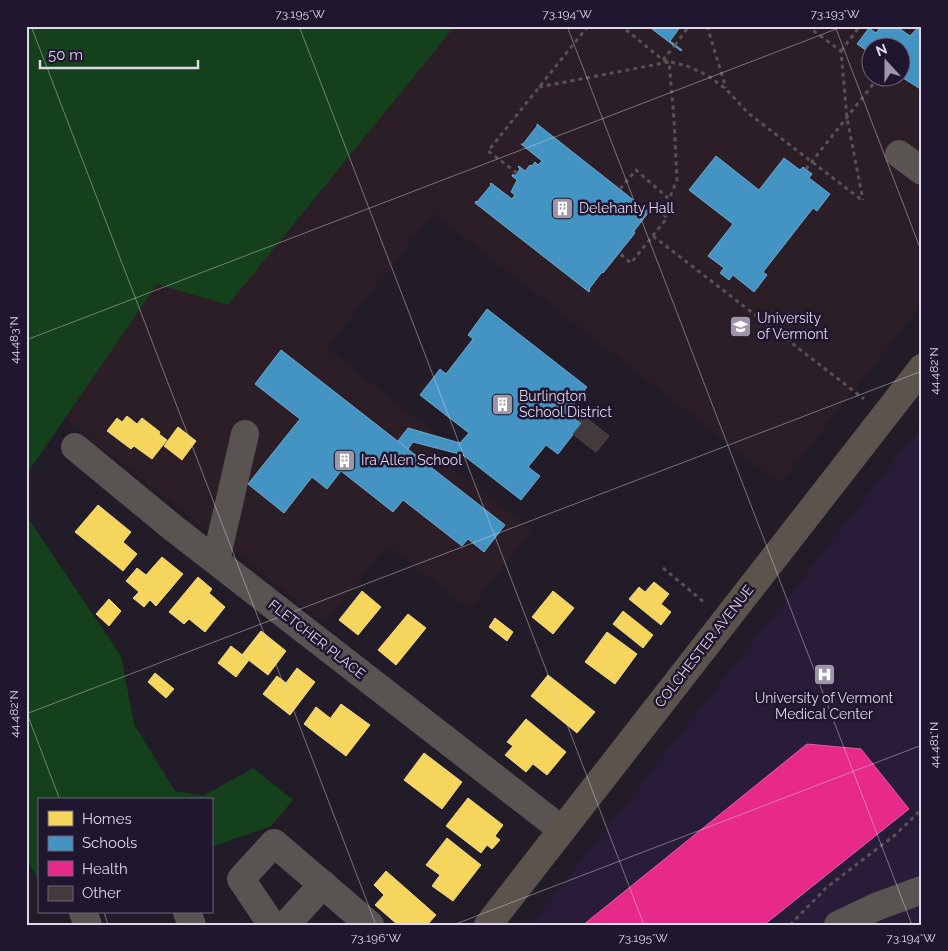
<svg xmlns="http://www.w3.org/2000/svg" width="948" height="951" viewBox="0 0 948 951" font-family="Raleway,sans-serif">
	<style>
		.built { fill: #291c39 }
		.education { fill: #2c1e27; fill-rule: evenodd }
		.green { fill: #14401b }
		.homes { fill: #f6d55c; stroke: #efd686 }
		.schools { fill: #4393c3; stroke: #72a8ce }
		.health { fill: #e7298a; stroke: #e45ea6 }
		.building { fill: #443a3b; stroke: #4f474a }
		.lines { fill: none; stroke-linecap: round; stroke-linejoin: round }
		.path { stroke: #575253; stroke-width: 3; stroke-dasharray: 4 4; stroke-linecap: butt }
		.minor { stroke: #595451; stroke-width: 28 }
		.major { stroke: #5c544c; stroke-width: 28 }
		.ticks { fill: none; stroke: #ded8e9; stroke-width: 1; stroke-opacity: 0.45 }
		.labels { text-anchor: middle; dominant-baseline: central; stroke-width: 5; stroke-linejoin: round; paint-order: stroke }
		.poi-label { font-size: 14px; fill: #ded8e9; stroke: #21162f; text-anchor: start }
		.street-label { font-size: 14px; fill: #ded8e9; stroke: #21162f }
		.neatline { fill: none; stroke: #ded8e9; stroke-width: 2 }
		.ticks-label { font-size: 12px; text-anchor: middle; fill: #ded8e9 }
	</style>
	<rect width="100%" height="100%" fill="#221c29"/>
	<path class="built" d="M922 426V925H531Z"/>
	<path class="education" d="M454 26H922V304L780 484 433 213 327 348 447 443 437 456 532 530 470 609 387 545 325 623 26 388 180 231 276 246ZM870 48H900V78H870Z"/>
	<path class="green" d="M26 26H455L228 305 157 284 26 475Z
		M26 515 121 656 134 724 175 791 203 796 253 768 293 800 271 826 211 847V800H39V880L26 859Z"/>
	<path class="homes" d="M127 416 137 424 142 418 160 432 159 434 167 440 152 459 134 446 131 449 107 431 117 418 122 422Z
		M178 427 196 441 182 460 164 446Z
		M98 505 131 532 123 542 137 554 123 571 75 532Z
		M162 557 183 574 156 606 150 600 144 607 133 598 139 592 126 581 137 568 146 575Z
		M198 577 212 589 209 593 225 607 205 632 189 619 184 624 169 612Z
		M654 582 669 594 661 604 671 612 661 625 629 599 639 587 645 592Z
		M362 591 381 607 358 635 339 620Z
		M553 591 574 608 553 634 532 617Z
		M109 599 121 611 109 626 96 614Z
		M623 611 653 635 643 648 613 624Z
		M408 614 426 628 396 665 378 650Z
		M495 618 513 632 507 641 489 627Z
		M261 631 286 651 268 675 242 655Z
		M607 632 637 654 615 684 585 662Z
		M231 646 249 660 236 677 218 663Z
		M297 668 315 682 290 715 263 694 277 676 286 683Z
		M155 673 174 689 166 698 148 682Z
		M548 675 595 712 577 733 531 696Z
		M341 704 370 725 346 756 318 735Z
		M316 707 330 718 318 735 304 724Z
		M526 719 566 752 547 775 533 764 526 772 505 755 513 746 507 742Z
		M424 753 462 782 442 809 404 780Z
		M468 798 503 825 495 836 500 840 492 849 487 845 481 853 446 826Z
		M447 838 481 865 453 901 432 886 440 875 426 865Z
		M386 871 436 915 427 925H398L375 905 384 895 374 885Z"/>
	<path class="schools" d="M648 26H681L670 41 682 50 681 51Z
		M881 26H896L910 36 919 26H922V90L900 76V48H870V53L857 44 869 28 876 33Z
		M537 124 650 213H648L634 231 635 233 603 273 602 272 589 289 590 290 589 292 475 203 476 201 477 202 491 185 490 184 491 183 512 199 515 195 511 192 517 180 512 176 513 174 515 176 517 173 520 169 518 167 519 166 525 171 530 165 532 166 535 162 538 165 542 161 521 144H523L537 126Z
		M716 156 759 190 784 158 800 170 803 167 812 174 809 178 830 194 817 211 813 208 763 272 767 275 754 292 733 275 729 280 720 273 724 268 708 256 733 224 689 190Z
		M487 309 587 387 568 412 582 423 558 454 546 445 528 467 540 476 521 500 463 455 413 442 408 449 398 441 408 428 460 443 469 433 420 395 440 369 446 374 473 339 468 335Z
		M281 350 505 525 484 552 468 539 462 546 403 500 393 512 341 471 327 489 312 477 284 513 248 484 300 419 255 384Z"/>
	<path class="health" d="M807 744 861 749 909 809 764 925H583Z"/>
	<path class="building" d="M580 413 609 436 596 452 573 434 582 423 576 419Z"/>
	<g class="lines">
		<path class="path" d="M619 26 625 29 663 60 687 66 707 75 726 89 748 113 863 201
			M707 26 726 88
			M807 26 841 51 847 118 863 200
			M675 45 689 26
			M841 51 860 26
			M663 60 674 46
			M539 87 669 62 674 119 677 180 663 214 667 218 631 263 618 252
			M806 169 878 78
			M517 173 488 151 588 26
			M620 189 636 170 668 198
			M653 236 864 399
			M663 568 705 603
			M790 925 826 888 895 835 922 809"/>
		<path class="minor" d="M899 154 922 171
			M75 447 172 527 561 829
			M216 560 245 434
			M83 912 88 925
			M187 912 192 925
			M272 925 241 879 274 843 370 925
			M286 925 323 884
			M838 925 878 906 922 890"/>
		<path class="major" d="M488 925 922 368"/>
	</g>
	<path class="ticks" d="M31 26 376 925M299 26 644 925M567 26 912 925M835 26 922 253M26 340 844 26M26 711 60 800M26 714 922 371M104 912 108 925M453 925 922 745"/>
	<defs>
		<symbol id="building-square" viewBox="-11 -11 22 22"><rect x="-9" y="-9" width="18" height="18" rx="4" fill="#9c96a6" stroke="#21162f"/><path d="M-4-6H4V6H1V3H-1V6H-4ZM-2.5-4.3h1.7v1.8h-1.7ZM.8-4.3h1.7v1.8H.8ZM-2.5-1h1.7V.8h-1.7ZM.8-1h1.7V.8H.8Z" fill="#fff"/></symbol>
		<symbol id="university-square" viewBox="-11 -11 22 22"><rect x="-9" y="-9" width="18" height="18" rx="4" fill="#9c96a6" stroke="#21162f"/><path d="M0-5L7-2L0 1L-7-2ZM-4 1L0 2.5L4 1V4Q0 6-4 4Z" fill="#fff"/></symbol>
		<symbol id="hospital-square" viewBox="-11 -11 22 22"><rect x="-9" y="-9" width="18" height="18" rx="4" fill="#9c96a6" stroke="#21162f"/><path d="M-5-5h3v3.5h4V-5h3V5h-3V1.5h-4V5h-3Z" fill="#fff"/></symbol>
	</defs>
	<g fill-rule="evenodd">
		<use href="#building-square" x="550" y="196" width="25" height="25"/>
		<use href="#university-square" x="728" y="314" width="25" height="25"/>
		<use href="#building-square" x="490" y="392" width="25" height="25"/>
		<use href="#building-square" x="332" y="448" width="25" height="25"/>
		<use href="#hospital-square" x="812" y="662" width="25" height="25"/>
	</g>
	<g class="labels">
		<g class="poi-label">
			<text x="579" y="208">Delehanty Hall</text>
			<text x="757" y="318">University<tspan x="757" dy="16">of Vermont</tspan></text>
			<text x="519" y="396">Burlington<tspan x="519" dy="16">School District</tspan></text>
			<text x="361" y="460">Ira Allen School</text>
			<text x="824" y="698" text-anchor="middle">University of Vermont<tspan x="824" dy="16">Medical Center</tspan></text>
		</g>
		<g class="street-label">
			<text transform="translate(317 639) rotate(38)">FLETCHER PLACE</text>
			<text transform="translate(704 646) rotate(-52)">COLCHESTER AVENUE</text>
		</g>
	</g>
	<rect width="948" height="951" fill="none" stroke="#21162f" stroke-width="55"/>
	<rect x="38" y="798" width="175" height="115" fill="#21162f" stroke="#6d6479"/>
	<rect x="48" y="811" width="25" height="15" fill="#f6d55c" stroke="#6d6479"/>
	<text x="82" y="824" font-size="15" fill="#ded8e9">Homes</text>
	<rect x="48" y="836" width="25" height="15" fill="#4393c3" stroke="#6d6479"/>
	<text x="82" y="848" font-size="15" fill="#ded8e9">Schools</text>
	<rect x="48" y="861" width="25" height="15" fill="#e7298a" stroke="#6d6479"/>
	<text x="82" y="874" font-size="15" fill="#ded8e9">Health</text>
	<rect x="48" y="886" width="25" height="15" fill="#443a3b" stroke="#6d6479"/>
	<text x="82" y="898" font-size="15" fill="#ded8e9">Other</text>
	<g transform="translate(886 62) rotate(339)"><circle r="24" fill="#21162f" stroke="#6d6479"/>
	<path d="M0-4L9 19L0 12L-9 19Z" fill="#9c96a6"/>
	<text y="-8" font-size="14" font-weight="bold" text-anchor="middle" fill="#ded8e9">N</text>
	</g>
	<path d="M40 60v8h158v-8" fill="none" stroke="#ded8e9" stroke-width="2.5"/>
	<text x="48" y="60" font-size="15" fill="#ded8e9" stroke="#21162f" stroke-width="4" paint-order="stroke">50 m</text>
	<rect x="28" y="28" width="892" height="896" class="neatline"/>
	<g class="ticks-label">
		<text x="300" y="18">73.195°W</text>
		<text x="567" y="18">73.194°W</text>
		<text x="835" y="18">73.193°W</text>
		<text transform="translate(14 340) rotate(-90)" y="4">44.483°N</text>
		<text transform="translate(934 371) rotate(-90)" y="4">44.482°N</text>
		<text transform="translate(14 714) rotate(-90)" y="4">44.482°N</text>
		<text transform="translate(934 745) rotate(-90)" y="4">44.481°N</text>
		<text x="376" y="942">73.196°W</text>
		<text x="643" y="942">73.195°W</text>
		<text x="911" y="942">73.194°W</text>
	</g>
</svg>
